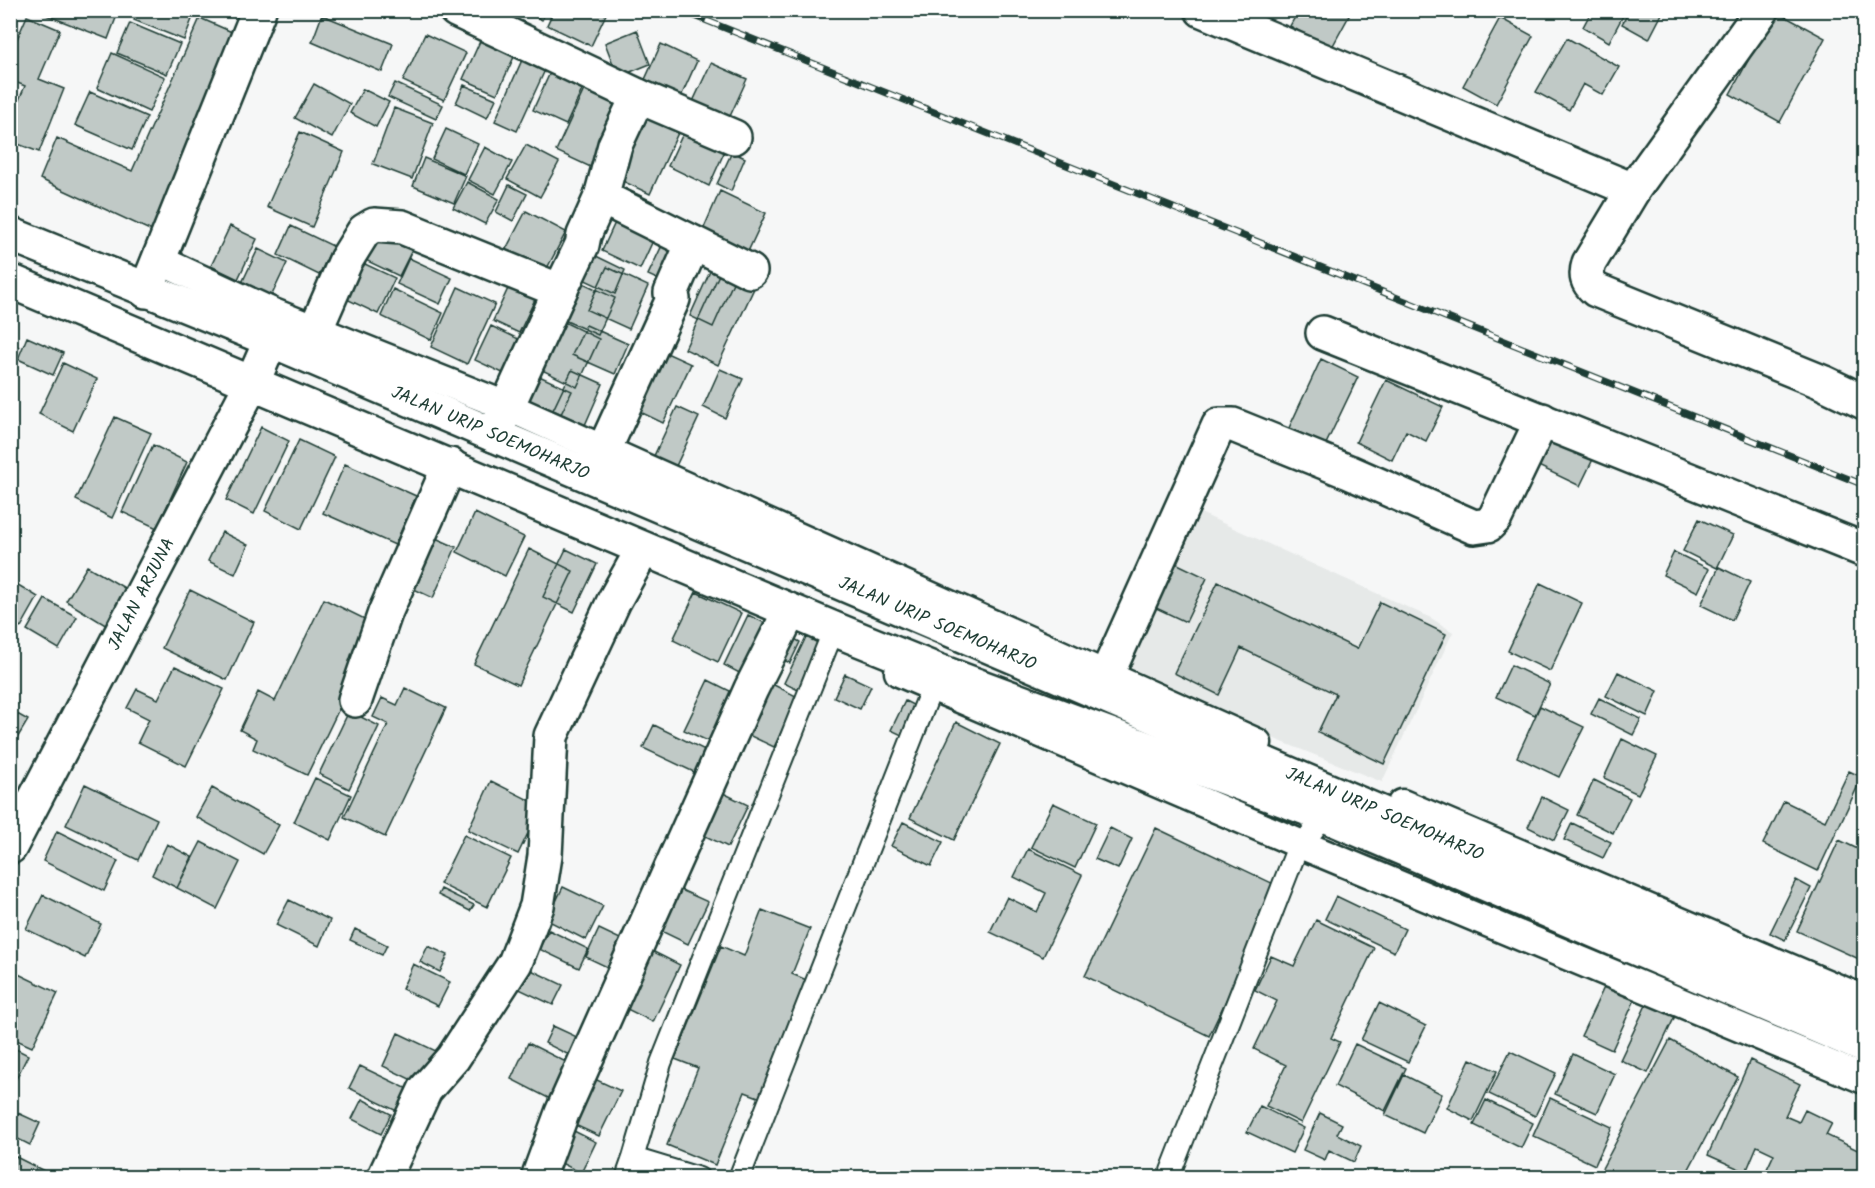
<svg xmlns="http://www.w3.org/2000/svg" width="1875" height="1188" viewBox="0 0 1875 1188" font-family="Kalam,sans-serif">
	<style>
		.built { fill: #e6e9e8 }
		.building { fill: #c0c9c6; stroke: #1f3d34; stroke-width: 1.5 }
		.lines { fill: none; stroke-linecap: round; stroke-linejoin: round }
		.service-casing { stroke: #1f3d34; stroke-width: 24 }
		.pedestrian-casing { stroke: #1f3d34; stroke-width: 33 }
		.minor-casing { stroke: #1f3d34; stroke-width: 38 }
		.trunk-casing { stroke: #1f3d34; stroke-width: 38 }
		.service { stroke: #fff; stroke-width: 20 }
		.pedestrian { stroke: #fff; stroke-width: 28 }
		.minor { stroke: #fff; stroke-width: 33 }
		.trunk { stroke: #fff; stroke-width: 33 }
		.rail-casing { stroke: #1f3d34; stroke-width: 7 }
		.rail { stroke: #fff; stroke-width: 4.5; stroke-dasharray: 14; stroke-linecap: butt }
		.labels { text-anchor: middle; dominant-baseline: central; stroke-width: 5; stroke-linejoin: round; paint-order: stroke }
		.street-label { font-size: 18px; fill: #1f3d34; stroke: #fff }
	</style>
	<rect width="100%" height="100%" fill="#f6f7f7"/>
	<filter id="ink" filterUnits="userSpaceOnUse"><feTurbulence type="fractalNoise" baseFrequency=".0167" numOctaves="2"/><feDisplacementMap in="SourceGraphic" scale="12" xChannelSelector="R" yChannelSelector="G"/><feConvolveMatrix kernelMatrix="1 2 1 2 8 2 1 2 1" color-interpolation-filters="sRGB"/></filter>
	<g filter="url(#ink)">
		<path class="built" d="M1185 506 1431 618 1453 632 1382 782 1113 674Z"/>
		<path class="building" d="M42 10H119L108 39 41 13Z
			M138 10H184L194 14 184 40 134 20Z
			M523 10H547L542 20Z
			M554 10H604L607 12 591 46 547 25Z
			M1299 10H1340L1349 16 1331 49 1290 26Z
			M1592 10H1626L1609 42 1583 27Z
			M1630 10H1664L1649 39 1622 24Z
			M1775 11 1825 38 1780 122 1730 94Z
			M322 15 393 44 382 72 312 42Z
			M27 16 60 30 39 79 64 89 39 152 10 141V121L25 86 10 80V55Z
			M200 18 241 36 154 232 40 179 57 138 132 171Z
			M1500 18 1533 36 1496 104 1463 86Z
			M130 23 180 44 167 74 117 53Z
			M485 30 519 46 497 94 463 79Z
			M637 30 650 64 618 77 605 43Z
			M425 34 466 53 444 100 403 81Z
			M1567 38 1619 67 1603 95 1583 84 1569 110 1536 92Z
			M661 44 697 61 679 101 643 84Z
			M112 53 165 77 149 112 97 88Z
			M522 60 545 70 517 131 495 121Z
			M711 63 747 79 726 125 690 108Z
			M554 64 587 79 566 125 533 110Z
			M589 79 630 98 597 170 556 151Z
			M395 83 443 105 436 119 388 97Z
			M314 84 350 104 332 138 295 118Z
			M464 85 496 99 487 118 456 103Z
			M363 89 389 102 376 127 350 113Z
			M90 92 147 117 132 150 75 125Z
			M394 108 433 123 412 179 373 164Z
			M648 108 682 124 650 194 616 178Z
			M686 127 727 146 709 186 668 166Z
			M446 129 478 144 464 174 432 159Z
			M300 132 344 152 312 227 267 207Z
			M526 145 559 162 540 197 507 179Z
			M485 147 512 162 495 194 468 180Z
			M732 152 745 158 731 191 717 184Z
			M424 158 466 176 454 203 413 186Z
			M467 182 499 199 485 224 453 208Z
			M509 185 527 194 513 221 496 212Z
			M620 186 652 201 647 210 615 196Z
			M720 191 766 213 745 258 700 237Z
			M526 211 566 232 544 274 504 253Z
			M618 216 656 234 640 269 602 251Z
			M230 226 257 239 238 279 211 266Z
			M291 226 333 246 319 275 278 255Z
			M372 229 413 248 399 276 359 257Z
			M665 239 686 249 670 285 648 275Z
			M258 249 287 263 269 301 240 287Z
			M594 255 625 270 615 294 583 279Z
			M352 258 395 278 378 314 336 294Z
			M409 258 452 278 440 304 397 284Z
			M607 267 648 286 629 329 587 310Z
			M712 267 735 278 713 327 690 316Z
			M722 268 756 284 718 365 685 349Z
			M511 282 537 295 519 333 493 321Z
			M581 282 615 298 598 335 564 320Z
			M458 287 495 304 467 364 431 347Z
			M393 289 443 313 431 340 381 316Z
			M562 321 599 339 577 387 540 369Z
			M586 325 628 344 615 374 572 355Z
			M491 326 525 342 509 376 475 360Z
			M27 337 63 353 53 375 18 359Z
			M10 343 19 347 10 366Z
			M660 350 691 364 663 423 634 409Z
			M1321 359 1358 377 1325 446 1289 428Z
			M63 363 97 379 73 431 39 414Z
			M720 369 743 379 725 418 703 407Z
			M572 370 603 384 585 425 553 410Z
			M537 375 572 391 560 416 526 400Z
			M1386 380 1443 407 1426 441 1406 431 1392 460 1356 442Z
			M677 407 699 417 675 468 653 458Z
			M115 417 151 433 112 518 76 500Z
			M261 427 289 441 254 514 226 500Z
			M1548 429 1596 453 1580 486 1532 463Z
			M299 440 335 457 301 529 265 511Z
			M153 445 187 462 157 528 122 512Z
			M345 464 416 496 395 545 323 513Z
			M475 513 524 537 505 576 457 552Z
			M1699 519 1733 535 1717 568 1683 551Z
			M222 532 248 545 235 574 208 561Z
			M424 533 456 547 433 598 401 583Z
			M529 549 573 571 518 685 474 664Z
			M566 549 597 564 574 612 543 597Z
			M1674 552 1709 569 1698 592 1663 575Z
			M1161 556 1207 578 1186 622 1139 600Z
			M87 566 128 590 107 626 66 601Z
			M1719 567 1750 582 1732 620 1701 605Z
			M10 580 38 597 21 627 10 621Z
			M1218 582 1357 649 1380 602 1446 634 1384 764 1318 732 1336 694 1241 648 1219 695 1174 673Z
			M1540 583 1582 603 1550 671 1508 651Z
			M190 590 254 622 227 680 162 648Z
			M696 592 741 613 718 662 673 640Z
			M45 599 77 617 59 649 27 630Z
			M324 599 379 626 307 775 253 749 257 739 240 730 258 692 275 701Z
			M748 615 773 627 749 678 724 665Z
			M786 634 800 642 790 663 775 656Z
			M806 637 822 645 800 691 784 683Z
			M1511 665 1550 684 1535 715 1496 697Z
			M175 666 224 689 186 766 138 742 149 719 127 708 137 689 158 699Z
			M1618 672 1658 691 1647 716 1606 696Z
			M845 674 871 686 860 709 834 697Z
			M760 678 798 697 774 747 736 729Z
			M708 680 736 694 712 743 684 730Z
			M405 688 446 708 385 837 344 817 388 724 373 717 382 698 397 705Z
			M1599 698 1641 719 1633 735 1591 714Z
			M905 701 919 708 906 737 891 730Z
			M1540 706 1584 727 1559 777 1517 757Z
			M10 710 28 720 10 750Z
			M349 711 379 726 349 789 319 774Z
			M956 722 1000 744 954 840 910 818Z
			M654 725 707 751 696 773 643 748Z
			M1622 739 1657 756 1638 794 1604 778Z
			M1849 771 1862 777 1818 871 1763 844 1784 801 1825 821Z
			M315 778 351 795 330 840 294 822Z
			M1594 780 1630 798 1613 833 1577 815Z
			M491 781 541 806 518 854 468 830Z
			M85 784 157 819 138 860 66 825Z
			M212 788 279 825 263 854 196 817Z
			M719 791 748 805 728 847 699 833Z
			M1542 797 1569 810 1554 840 1528 827Z
			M1053 803 1096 823 1075 868 1031 847Z
			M903 822 943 842 931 866 891 846Z
			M1572 823 1611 842 1603 858 1564 840Z
			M1110 828 1132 839 1118 869 1095 859Z
			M1156 828 1280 887 1209 1036 1085 976Z
			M57 831 118 861 104 891 43 861Z
			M464 835 511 858 487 907 440 884Z
			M1839 840 1864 852V947L1859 959 1797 931Z
			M201 842 240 862 217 909 177 888Z
			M167 844 192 857 177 888 152 875Z
			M1028 849 1082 875 1043 957 990 932 1007 897 1037 912 1046 893 1014 877Z
			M1796 880 1811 888 1785 940 1770 933Z
			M563 887 603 906 586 940 547 920Z
			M441 889 474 905 470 911 438 895Z
			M679 889 708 902 688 944 659 930Z
			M43 895 101 924 85 958 26 929Z
			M1336 896 1405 929 1394 952 1325 919Z
			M289 900 330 920 319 946 276 925Z
			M762 910 810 929 792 974 809 981 761 1098 745 1092 715 1165 667 1145 698 1068 675 1059 721 946 744 956Z
			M1316 920 1374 948 1331 1038 1340 1042 1301 1123 1266 1106 1286 1065 1254 1049 1277 1001 1255 990 1271 956 1294 966Z
			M355 929 387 945 382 955 350 940Z
			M599 929 635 946 622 974 586 957Z
			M549 930 588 949 579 968 539 949Z
			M428 946 448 955 440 972 420 962Z
			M648 949 680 965 653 1022 621 1006Z
			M413 964 450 982 438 1006 402 989Z
			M527 968 563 985 553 1005 517 988Z
			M10 970 58 993 32 1047 10 1037Z
			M1607 981 1637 995 1612 1050 1581 1036Z
			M1379 1003 1426 1026 1408 1062 1361 1040Z
			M1647 1003 1675 1016 1648 1073 1620 1060Z
			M553 1026 577 1037 569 1055 545 1043Z
			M398 1033 436 1051 420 1084 383 1066Z
			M1670 1040 1738 1077 1684 1178H1597Z
			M528 1043 572 1065 554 1101 511 1079Z
			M1355 1044 1406 1068 1385 1111 1335 1086Z
			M10 1046 28 1055 10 1091Z
			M1510 1051 1556 1073 1535 1116 1489 1094Z
			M1573 1054 1615 1074 1597 1113 1555 1094Z
			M1470 1059 1497 1071 1473 1121 1447 1108Z
			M1750 1060 1800 1084 1785 1116 1799 1122 1805 1110 1832 1123 1826 1135 1864 1153V1178H1824L1817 1174 1815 1178H1786L1767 1169 1774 1154 1757 1146 1746 1172 1708 1155Z
			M360 1066 414 1092 403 1114 349 1088Z
			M586 1075 621 1091 599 1136 564 1120Z
			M1404 1075 1442 1094 1423 1133 1385 1115Z
			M1550 1098 1612 1127 1595 1165 1533 1136Z
			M362 1099 391 1114 381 1134 352 1119Z
			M1486 1100 1533 1123 1521 1148 1474 1125Z
			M1260 1106 1304 1128 1292 1153 1247 1132Z
			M18 1113 40 1123 30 1145 10 1135Z
			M1320 1113 1342 1124 1337 1134 1361 1146 1354 1162 1329 1150 1325 1160 1303 1150Z
			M566 1127 596 1142 581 1173 551 1158Z
			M10 1154 46 1172 44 1178H10Z"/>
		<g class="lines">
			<defs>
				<path id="service" d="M1171 1171 1295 854 1325 815
					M626 1178 633 1158
					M699 1178 633 1158 661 1063 834 629
					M739 1178 936 677"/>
				<path id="pedestrian" d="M159 260 271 312 506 406 1257 743
					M899 672 1300 844 1864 1079
					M1402 804 1864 1000"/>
				<g id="minor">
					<path d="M456 10 638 96 734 137"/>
					<path d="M1202 10 1633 190"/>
					<path d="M1762 10 1633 190 1589 263C1585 276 1587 282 1596 290L1822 382 1864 402"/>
					<path d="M601 197 750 271"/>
					<path d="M146 291 259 10"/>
					<path d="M559 293 582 245 584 235 601 197 615 145 638 96"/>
					<path d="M1323 333 1864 550"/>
					<path d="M305 354 346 260 364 231 374 225 402 227 548 286 559 293 494 435"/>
					<path d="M592 476 673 299 671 293 693 243"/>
					<path d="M1099 692 1219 425H1233L1349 472 1474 527 1488 525 1495 518 1542 420"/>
					<path d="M355 700 385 613 450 465"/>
					<path id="s1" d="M10 847 253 381 271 340"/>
					<path d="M384 1178 425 1090 453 1058 515 963 537 906 545 856 551 736 614 601 643 549"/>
					<path d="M538 1178 562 1113 751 689 790 611"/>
				</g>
				<g id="trunk">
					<path id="s2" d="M10 234 271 340 1864 1019"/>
					<path d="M10 281 834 629 938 671 1325 815 1864 1046"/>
				</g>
			</defs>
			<use href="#service" class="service-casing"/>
			<use href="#pedestrian" class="pedestrian-casing"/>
			<use href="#minor" class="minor-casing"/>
			<use href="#trunk" class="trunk-casing"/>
			<use href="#service" class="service"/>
			<use href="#pedestrian" class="pedestrian"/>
			<use href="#minor" class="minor"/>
			<use href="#trunk" class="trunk"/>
			<defs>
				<path id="rail" d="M680 10 1864 485"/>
			</defs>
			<use href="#rail" class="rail-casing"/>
			<use href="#rail" class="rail"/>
		</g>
	</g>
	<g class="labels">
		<g class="street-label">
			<text stroke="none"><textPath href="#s2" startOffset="520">JALAN URIP SOEMOHARJO</textPath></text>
			<text stroke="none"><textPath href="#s1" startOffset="285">JALAN ARJUNA</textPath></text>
			<text stroke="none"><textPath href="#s2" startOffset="1006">JALAN URIP SOEMOHARJO</textPath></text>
			<text stroke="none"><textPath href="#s2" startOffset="1492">JALAN URIP SOEMOHARJO</textPath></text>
		</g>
	</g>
	<rect width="1875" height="1188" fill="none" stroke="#fff" stroke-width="36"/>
	<rect x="18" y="18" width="1839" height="1152" fill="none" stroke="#1f3d34" stroke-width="2" filter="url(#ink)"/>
</svg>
